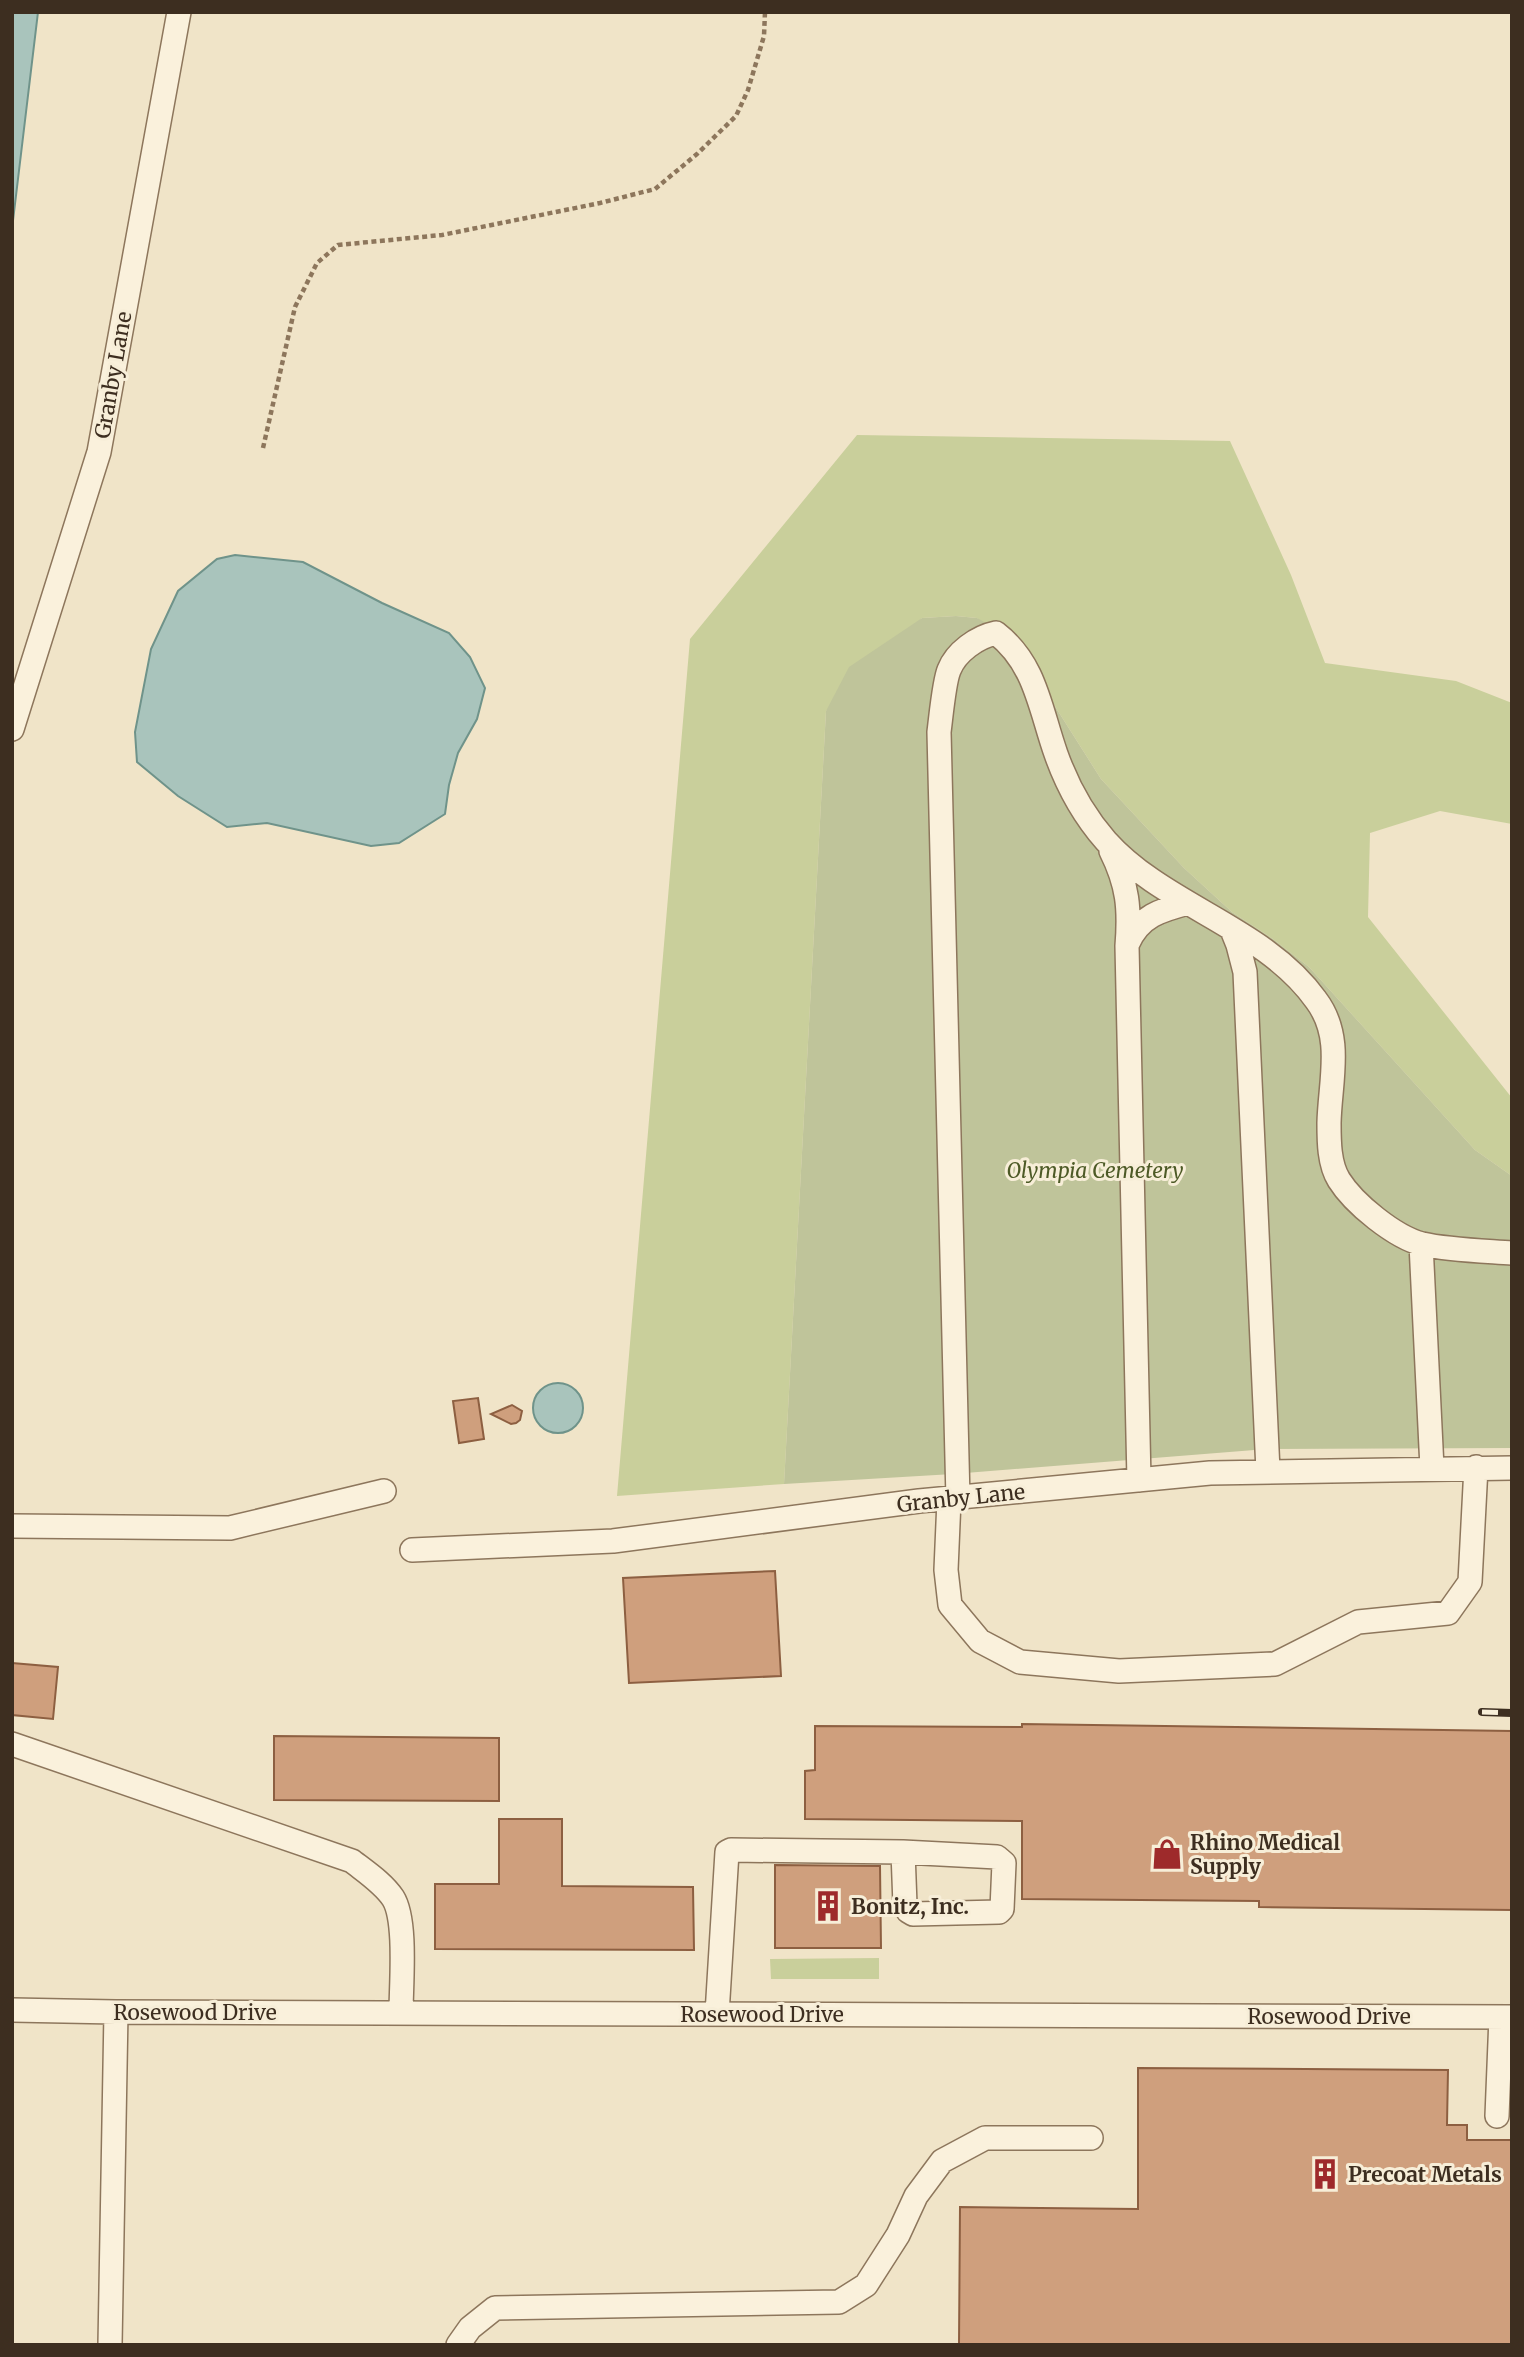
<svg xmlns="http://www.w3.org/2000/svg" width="1524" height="2357" viewBox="0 0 1524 2357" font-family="Merriweather,serif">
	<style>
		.green { fill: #c9cf9b }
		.cemetery { fill: #bfc49a }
		.water { fill: #a9c4bc; stroke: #6f938a; stroke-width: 2 }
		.building { fill: #cf9f7d; stroke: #8d5f41; stroke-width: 2 }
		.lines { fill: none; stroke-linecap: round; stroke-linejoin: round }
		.minor-casing { stroke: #8d765c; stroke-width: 26 }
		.path { stroke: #8d765c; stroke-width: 4.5; stroke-dasharray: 5 3.5; stroke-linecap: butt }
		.minor { stroke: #faf1dc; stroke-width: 23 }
		.rail-casing { stroke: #3d2e20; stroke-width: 8 }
		.rail { stroke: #f7eed8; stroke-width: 5; stroke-dasharray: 16; stroke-linecap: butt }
		.labels { text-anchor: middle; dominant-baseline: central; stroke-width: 6; stroke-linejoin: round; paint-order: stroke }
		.street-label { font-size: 21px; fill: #3d2e20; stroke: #f7eed8 }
		.park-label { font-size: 21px; font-style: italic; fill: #4d5a26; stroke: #f7eed8 }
		.poi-label { font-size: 21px; font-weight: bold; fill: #3d2e20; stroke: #f7eed8; text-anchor: start }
	</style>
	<rect width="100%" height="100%" fill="#f0e4c8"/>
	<path class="green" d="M857 435 1230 441 1291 575 1325 663 1456 681 1512 703V824L1440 811 1370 833 1368 917 1512 1098V1176L1475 1150 1309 967 1273 939 1232 912 1184 868 1101 779 1051 700 977 618 956 616 922 618 826 711 784 1484 617 1496 690 639Z
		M879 1958V1979H771L770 1959Z"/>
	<path class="cemetery" d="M956 616 977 618 1001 631 1051 700 1101 779 1184 868 1232 912 1273 939 1309 967 1475 1150 1512 1176V1448L1267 1449 953 1474 784 1484 826 711 849 667 922 618Z"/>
	<path class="water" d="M12 12H38L12 229Z
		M235 555 303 562 382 603 449 633 470 657 485 688 477 719 458 753 449 785 445 814 399 843 371 846 267 823 227 827 178 796 137 762 135 732 151 649 178 591 217 559Z
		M533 1408a25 25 0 1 1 50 0a25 25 0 1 1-50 0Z"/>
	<path class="building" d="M478 1398 484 1439 459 1443 453 1401Z
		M512 1405 522 1411 520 1420 516 1423 511 1424 491 1414Z
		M775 1571 781 1676 629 1683 623 1578Z
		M12 1663 58 1667 53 1719 12 1715Z
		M1022 1724 1512 1731V1910L1259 1907V1901L1022 1899V1821L805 1819V1771L815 1770V1726L1022 1727Z
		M274 1736 499 1738V1801L274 1800Z
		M499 1819H562V1886L693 1887 694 1950 435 1949V1884H499Z
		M775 1865 880 1866 881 1948H775Z
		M1138 2068 1448 2070 1447 2125H1467V2140H1512V2345H959L960 2207 1138 2209Z"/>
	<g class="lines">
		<defs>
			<path id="minor" d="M12 729 99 452 179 12
				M1111 851C1128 885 1130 909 1127 946L1139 1480
				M1232 930 1238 945 1245 972 1268 1471
				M1128 943C1140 916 1161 910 1188 903
				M1421 1244 1432 1468
				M958 1499 939 732C941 717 944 682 949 670 956 652 977 637 996 633 1036 664 1040 709 1056 754 1067 785 1084 816 1106 841 1164 906 1265 928 1316 1000 1344 1037 1330 1080 1329 1123 1329 1141 1329 1164 1339 1180 1354 1204 1395 1237 1422 1244 1448 1250 1485 1251 1512 1253
				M949 1500 946 1570 950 1605 980 1641 1020 1662 1119 1671 1275 1664 1358 1622 1448 1613 1470 1582 1476 1467
				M12 1526 230 1528 384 1491
				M412 1550 613 1541 919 1501 1210 1473 1512 1468
				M12 1744 352 1861C366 1872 383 1883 393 1898 407 1920 401 1985 401 2013
				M12 2010 116 2012 1512 2017
				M717 2014 727 1852 731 1850 903 1852 997 1857 1004 1863 1002 1909 999 1912 913 1914 908 1911 905 1905 903 1852
				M1497 2116 1501 2017
				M110 2345 116 2012
				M458 2345 470 2328 495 2308 839 2302 866 2285 898 2235 916 2196 942 2161 985 2138H1091"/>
		</defs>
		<use href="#minor" class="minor-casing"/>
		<path class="path" d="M263 448 295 307 317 263 338 245 442 235 600 203 655 189 697 154 736 116 748 90 764 36 765 12"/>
		<use href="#minor" class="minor"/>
		<defs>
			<path id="rail" d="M1482 1712 1512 1713"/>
		</defs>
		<use href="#rail" class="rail-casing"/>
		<use href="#rail" class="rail"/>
	</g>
	<defs>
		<symbol id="shop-bare" viewBox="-9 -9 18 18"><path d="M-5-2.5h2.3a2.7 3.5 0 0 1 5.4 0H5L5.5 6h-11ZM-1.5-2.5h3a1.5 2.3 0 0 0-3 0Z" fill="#9e2a2b" stroke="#f7eed8" stroke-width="2.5" paint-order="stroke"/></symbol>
		<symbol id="building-bare" viewBox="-9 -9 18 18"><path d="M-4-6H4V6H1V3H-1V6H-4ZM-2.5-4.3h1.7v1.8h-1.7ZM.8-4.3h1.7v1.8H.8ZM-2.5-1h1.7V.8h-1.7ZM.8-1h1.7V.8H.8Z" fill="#9e2a2b" stroke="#f7eed8" stroke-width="2.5" paint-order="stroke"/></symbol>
	</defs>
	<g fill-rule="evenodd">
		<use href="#shop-bare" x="1145" y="1832" width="44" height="44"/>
		<use href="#building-bare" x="806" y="1884" width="44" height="44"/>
		<use href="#building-bare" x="1303" y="2152" width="44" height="44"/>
	</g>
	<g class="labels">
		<g class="street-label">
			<text transform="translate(113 375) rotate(-80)">Granby Lane</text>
			<text transform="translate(961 1498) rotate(-6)">Granby Lane</text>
			<text x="195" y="2012">Rosewood Drive</text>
			<text x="762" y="2014">Rosewood Drive</text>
			<text x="1329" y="2016">Rosewood Drive</text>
		</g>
		<g class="park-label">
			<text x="1095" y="1170">Olympia Cemetery</text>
		</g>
		<g class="poi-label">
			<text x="1190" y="1842">Rhino Medical<tspan x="1190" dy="24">Supply</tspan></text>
			<text x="851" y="1906">Bonitz, Inc.</text>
			<text x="1348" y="2174">Precoat Metals</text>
		</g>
	</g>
	<rect width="1524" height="2357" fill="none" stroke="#3d2e20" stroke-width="28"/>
</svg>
